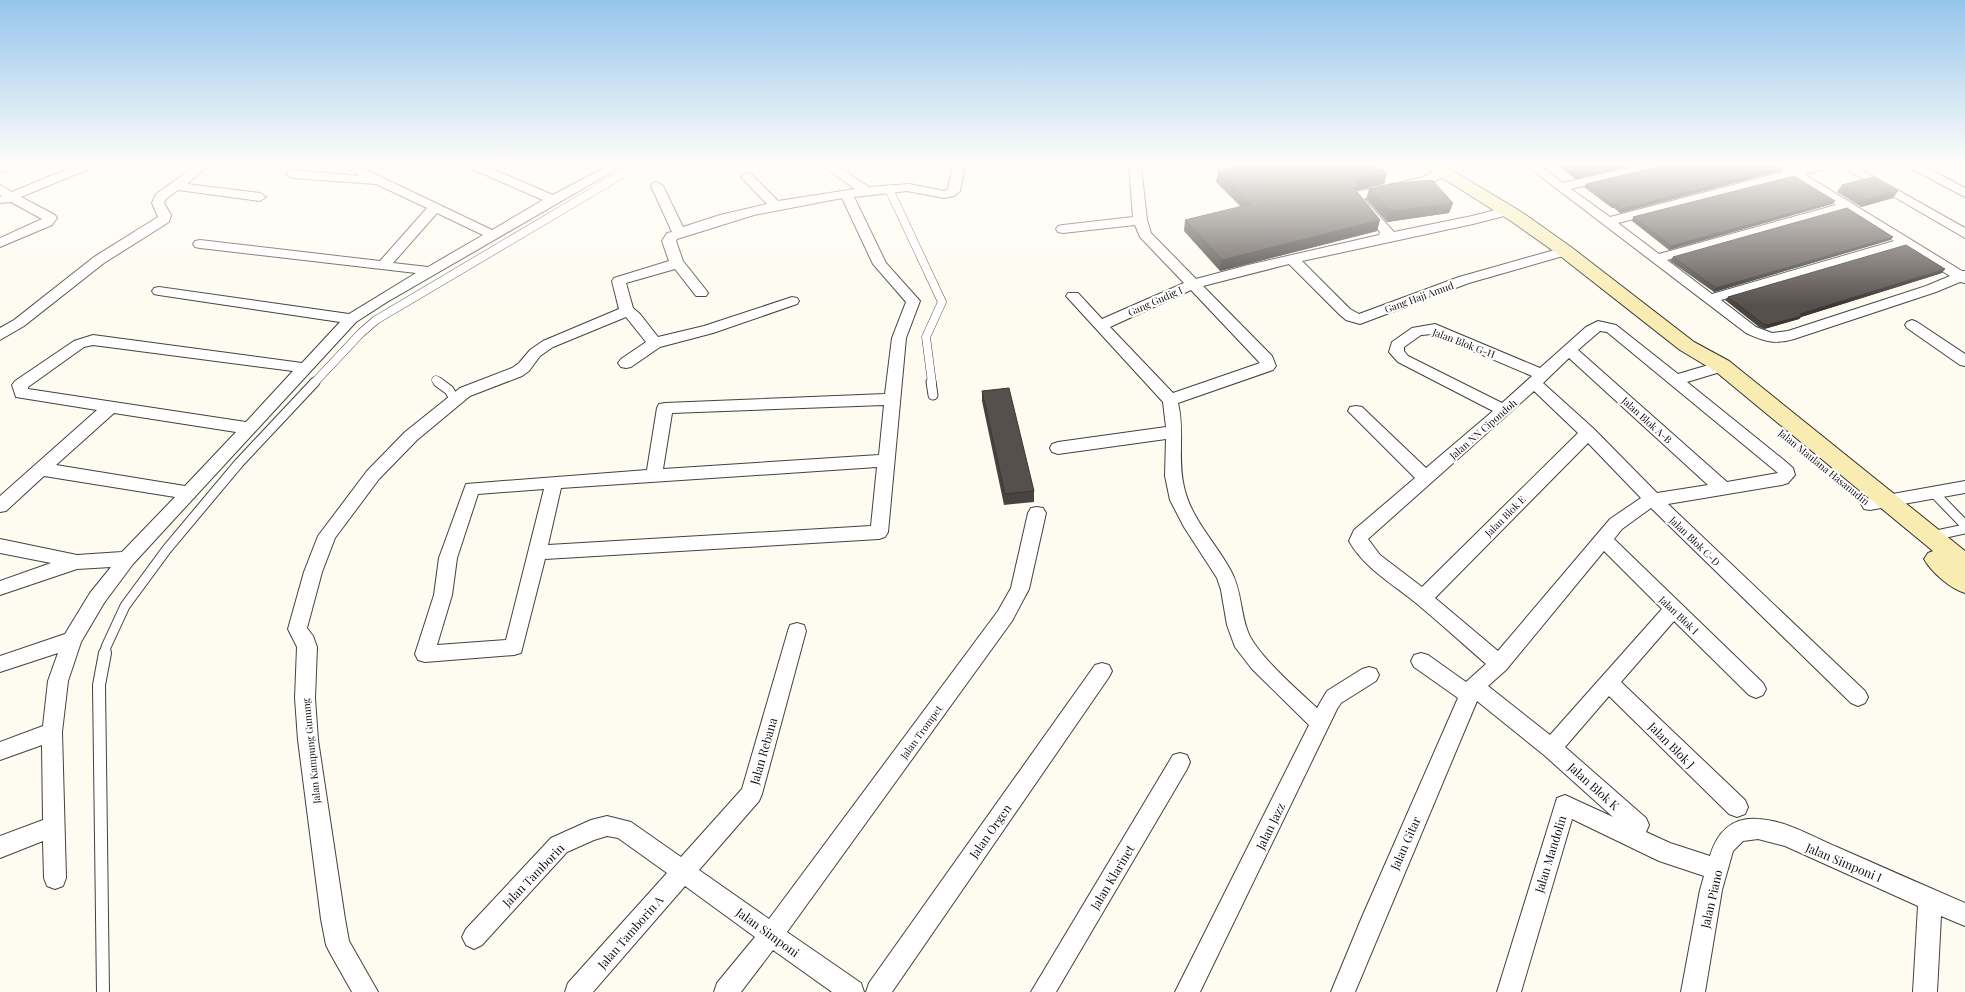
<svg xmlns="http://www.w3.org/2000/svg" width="1965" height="992" viewBox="0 0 1965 992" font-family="'Playfair Display',serif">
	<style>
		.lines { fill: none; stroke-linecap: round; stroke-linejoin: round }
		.lane-far2-casing { stroke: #424242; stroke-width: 9 }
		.lane-far1-casing { stroke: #424242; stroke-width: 11 }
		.lane-casing { stroke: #424242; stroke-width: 14 }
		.street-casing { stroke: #424242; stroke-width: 2 }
		.secondary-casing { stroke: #313131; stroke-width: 2 }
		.lane-far2 { stroke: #fff; stroke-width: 8 }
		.lane-far1 { stroke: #fff; stroke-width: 9 }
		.lane { stroke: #fff; stroke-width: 12 }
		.street { fill: #fff; fill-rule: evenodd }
		.secondary { fill: #f8ecb2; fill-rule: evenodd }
		.wall { fill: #4a4441 }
		.shaded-wall { fill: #3c3735 }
		.building { fill: #564f4c; stroke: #3c3735 }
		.labels { text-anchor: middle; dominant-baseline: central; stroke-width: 4; stroke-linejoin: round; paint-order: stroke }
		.street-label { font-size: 10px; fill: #0f0f0f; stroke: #fff }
		.near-street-label { font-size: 12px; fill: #0f0f0f; stroke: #fff }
	</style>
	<rect width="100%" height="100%" fill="#fefbf1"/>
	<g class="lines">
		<defs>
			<path id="lane-far2" d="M889 189 942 302 926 337 932 383
				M436 380 440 383
				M314 383 361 333 376 320 636 166"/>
			<path id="lane-far1" d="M438 382 449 390 455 400
				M931 382 933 395
				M1934 493 1965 525
				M1932 536 1965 529
				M105 654 106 647 125 606 167 549 239 463 315 382"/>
			<path id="lane" d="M103 992 99 685 105 653"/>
			<path id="street" d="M0 166H13L11 169 0 172Z
				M75 166H91L89 169 21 197 55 215 57 218 52 225 0 247V238L42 219 11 202 0 203V197L2 196 0 195V185L12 192Z
				M195 166H208L187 184 260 193 266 197 260 201 178 190 166 199 164 203 171 215 169 222 104 263 24 326 0 340V328L14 320 94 257 158 217 152 203 156 194Z
				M343 166H358L492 230 543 200 472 169 470 166H486L553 195 607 166H622L387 302 356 322 133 564 104 603 81 642 68 681 62 732 66 878 63 886 55 889 47 886 44 878 43 841 0 858V836L43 820 42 745 0 760V742L43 726 48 681 58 653 0 672V656L65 634 90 593 111 567 77 569 0 595V581L51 563 0 553V539L77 555 122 552 175 497 44 476 6 511 0 512V496L97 410 16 397 12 385 15 381 74 341 93 335 302 363 340 322 159 295 154 294 152 291 154 288 159 287 349 314 416 273 200 248 195 247 193 244 195 241 200 240 380 261 427 208 376 184 292 178 286 174 292 170 360 176ZM437 213 483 235 428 267 393 263ZM93 345 293 371 246 422 28 389V387L84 347ZM114 413 236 432 185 486 56 465Z
				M823 166H837L869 187 910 184 944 191 948 189 953 166H965L960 191 954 196 944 198 907 191 854 197 886 263 920 301 906 338 888 532 885 537 879 539 545 559 521 653 514 655 425 662 418 660 415 654 434 595 439 558 466 484 647 470 657 408 659 404 665 403 885 394 892 338 906 302 873 264 842 198 754 215 677 239 676 241 683 261 706 290 708 293 706 296H696L675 269 626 283 633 308 640 314 658 337 704 326 792 297 797 298 799 301 797 304 713 333 660 347 631 367 626 368 621 367 618 363 621 359 646 342 626 317 553 347 540 356 529 371 522 376 470 396 417 440 379 479 335 538 322 572 307 628 313 636 317 647 315 698 318 740 345 919 349 941 378 992H352L330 953 326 945 321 919 298 740 295 698 297 647 288 629 304 572 318 536 367 471 405 432 460 388 512 368 519 363 530 350 543 341 619 309 612 281 614 278 669 261 662 241 667 233 672 232 651 186 653 183 657 182 663 186 683 227 720 215 767 204 741 177 747 173 751 174 778 201 855 189ZM884 405 879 455 663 469 672 413ZM877 467 871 526 548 545 561 488ZM544 489 506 640 437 645 452 595 457 558 478 494Z
				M1129 166H1141L1147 220 1151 233 1196 279 1248 265 1379 235 1380 232 1352 200 1355 192 1421 178 1441 168H1449L1451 171 1449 174 1429 184 1365 198 1364 199 1394 232 1472 216 1507 207 1512 208 1513 211 1512 214 1473 224 1302 261 1350 309 1359 314 1459 277 1565 247 1570 248 1572 251 1570 254 1469 283 1360 324 1346 320 1340 315 1289 264 1203 286 1272 356 1276 366 1273 370 1178 403C1185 431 1177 459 1184 487 1191 519 1216 543 1231 571 1242 591 1240 612 1248 632 1257 655 1299 691 1317 708L1327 691 1362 669 1369 667 1376 669 1379 675 1376 681 1341 703 1337 709 1200 992H1175L1309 725 1252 669 1235 647 1227 625 1221 590 1217 578 1184 527 1170 500 1165 476 1166 439 1058 454 1052 452 1050 448 1052 444 1058 442 1166 427 1163 402 1066 296 1068 293H1078L1102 319 1184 283 1140 237 1135 225 1063 233 1058 232 1056 229 1058 226 1063 225 1133 217ZM1191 290 1260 363 1173 393 1110 327Z
				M1527 166H1540L1563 183 1636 166H1656L1654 169 1571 189 1610 217 1783 172 1782 170 1784 167 1788 166 1795 169 1808 166H1827L1825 169 1804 174 1962 271H1965V283L1960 282 1936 292 1794 339C1774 345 1764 341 1746 333ZM1792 178 1836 205 1659 254 1618 223ZM1845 210 1894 241 1712 294 1667 260ZM1903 247 1950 276 1926 286 1788 331 1772 333 1756 327 1721 300Z
				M1841 166H1855L1965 228V238Z
				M1910 166H1924L1965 188V197L1912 169Z
				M1912 320 1917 322 1965 354V366L1960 365 1907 328 1905 325 1907 322Z
				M1598 321 1616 325 1678 374 1722 361 1727 362 1730 366 1727 370 1687 382 1785 461 1793 468 1795 475 1788 483 1782 485 1668 504 1865 691 1868 697 1865 703 1858 706 1851 703 1651 508 1622 529 1614 539 1763 683 1766 689 1763 695 1756 698 1749 695 1674 621 1621 682 1745 800 1748 807 1745 814 1737 817 1729 814 1609 696 1565 747 1646 818 1649 825 1646 832 1670 843 1710 856C1717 833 1731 817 1758 819 1785 820 1813 837 1837 847 1880 866 1923 885 1965 903V926L1941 916 1937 992H1913L1918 906 1785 846 1758 839 1743 841 1733 851 1722 890 1705 992H1681L1700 890 1704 876 1659 861 1572 819 1521 992H1497L1557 798 1565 795 1613 817 1544 755 1477 701 1355 992H1331L1362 917 1458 698 1414 667 1411 661 1414 655 1421 653 1428 655 1466 682 1486 664C1463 644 1440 623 1416 603 1393 584 1364 568 1349 541L1354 530 1415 478 1348 411 1350 407 1356 406 1362 407 1426 468 1493 411 1398 362 1389 352 1392 342 1412 328 1435 324 1540 368 1586 327ZM1600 331 1607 332 1778 473 1727 482 1578 350ZM1433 334 1532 376 1502 403 1408 356 1404 351V347L1421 335ZM1569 358 1708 485 1657 493 1594 429 1543 383ZM1534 391 1578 433 1422 587 1380 555 1368 539ZM1588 443 1641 498 1610 519 1498 651 1435 598ZM1604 551 1662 609 1550 735 1488 686 1506 670Z
				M1965 481V493L1870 510 1864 509 1861 504 1864 499 1870 498Z
				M1037 507 1043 508 1046 513 1029 589 1012 621 787 932 861 983 864 992H832L773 950 741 992H714L717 983 755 937 685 886 593 992H565L568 983 667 873 618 838 607 836 594 840 567 852 482 945 474 949 466 945 462 937 466 929 551 838 591 820 607 816 631 822 681 857 742 789 788 631 790 625 797 623 804 625 806 631 762 794 759 801 699 870 769 919 998 611 1011 588 1028 513 1031 508Z
				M1102 663 1109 665 1112 671 1109 677 892 992H866L869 983 1095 665Z
				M1180 753 1187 755 1190 762 1187 769 1056 992H1031L1173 755Z"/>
			<path id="secondary" d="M1426 166H1445L1523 213 1571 247 1694 342 1729 361 1965 551V593C1951 589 1932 573 1924 559L1928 553 1933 551 1715 371 1680 350 1559 255 1511 221 1428 169Z"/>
		</defs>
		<use href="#lane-far2" class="lane-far2-casing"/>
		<use href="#lane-far1" class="lane-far1-casing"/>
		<use href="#lane" class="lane-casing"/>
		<use href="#street" class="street-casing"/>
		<use href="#secondary" class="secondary-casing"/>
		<use href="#lane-far2" class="lane-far2"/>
		<use href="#lane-far1" class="lane-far1"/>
		<use href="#lane" class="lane"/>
		<use href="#street" class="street"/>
		<use href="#secondary" class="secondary"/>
	</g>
	<path class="wall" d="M1227 166H1378L1387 173 1384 184 1355 190 1377 231 1220 271 1184 231 1185 220 1241 207 1216 182 1218 171 1230 168Z
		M1558 166H1631L1575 179Z
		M1782 168 1780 171 1620 213 1614 208H1612L1584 187 1586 184Z
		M1842 185 1893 198 1861 207 1837 192Z
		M1369 189 1453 203 1449 213 1387 222 1366 199Z
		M1835 201 1832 204 1669 250 1632 221 1633 217Z
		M1893 237 1890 240 1714 292 1670 261 1673 257Z
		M1942 273 1801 317 1799 319 1764 329 1759 327 1725 300 1728 297Z
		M982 391 1034 491V502L1004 505 982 401Z"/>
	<path class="shaded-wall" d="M1617 166H1631L1575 179 1576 175Z
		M1782 168 1780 171 1620 213 1622 209Z
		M1387 173 1384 184 1355 191 1354 188 1358 180Z
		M1898 191 1893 198 1861 207 1866 200Z
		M1835 201 1832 204 1669 250 1671 246Z
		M1453 203 1449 213 1387 222 1390 211Z
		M1616 204 1614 208H1612L1613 205Z
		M1380 220 1377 231 1220 271 1222 260Z
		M1893 237 1890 240 1714 292 1716 288Z
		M1945 269 1942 273 1801 317 1799 319 1764 329 1767 325Z"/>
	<path class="building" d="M1240 166H1378L1387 173 1358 180 1354 188 1380 220 1222 260 1185 220 1251 204 1218 171Z
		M1564 166H1617L1576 175Z
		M1657 166H1779L1782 168 1622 209 1616 204 1613 205 1586 184 1656 167Z
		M1794 176 1835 201 1671 246 1633 217Z
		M1873 177 1898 191 1866 200 1842 185Z
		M1432 180 1453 203 1390 211 1369 189 1398 183Z
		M1847 208 1893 237 1716 288 1673 257Z
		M1906 245 1945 269 1800 314 1802 316 1767 325 1762 323 1728 297Z
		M1009 388 1034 491 1005 494 982 391Z"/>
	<linearGradient id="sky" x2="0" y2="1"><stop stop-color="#95c5ec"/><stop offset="0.54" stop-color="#fffdf9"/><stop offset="1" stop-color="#fffdf9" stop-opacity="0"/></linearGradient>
	<rect width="1965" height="305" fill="url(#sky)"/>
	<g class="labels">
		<g class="street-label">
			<text transform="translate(1419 297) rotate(-20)">Gang Haji Amud</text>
			<text transform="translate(1155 301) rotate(-24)">Gang Gudig I</text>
			<text transform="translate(1464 343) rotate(21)">Jalan Blok G-H</text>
			<text transform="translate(1647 420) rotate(42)">Jalan Blok A-B</text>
			<text transform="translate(1483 429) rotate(-41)">Jalan NN Cipondoh</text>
			<text transform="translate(1824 467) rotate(39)">Jalan Maulana Hasanudin</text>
			<text transform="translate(1505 516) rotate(-45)">Jalan Blok E</text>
			<text transform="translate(1695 541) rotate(44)">Jalan Blok C-D</text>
			<text transform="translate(1679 615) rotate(44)">Jalan Blok I</text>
			<text transform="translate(921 732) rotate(-54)">Jalan Trompet</text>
			<text transform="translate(311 751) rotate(-96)">Jalan Kampung Gunung</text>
		</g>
		<g class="near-street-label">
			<text transform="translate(1672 745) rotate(45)">Jalan Blok J</text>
			<text transform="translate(763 751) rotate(-74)">Jalan Rebana</text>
			<text transform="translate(1594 786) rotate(42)">Jalan Blok K</text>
			<text transform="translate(1270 826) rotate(-64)">Jalan Jazz</text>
			<text transform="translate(990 831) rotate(-55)">Jalan Orgen</text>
			<text transform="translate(1405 843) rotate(-66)">Jalan Gitar</text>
			<text transform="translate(1550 854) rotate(-73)">Jalan Mandolin</text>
			<text transform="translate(1844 862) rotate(23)">Jalan Simponi I</text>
			<text transform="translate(533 875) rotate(-46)">Jalan Tamborin</text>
			<text transform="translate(1112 877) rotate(-59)">Jalan Klarinet</text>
			<text transform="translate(1711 899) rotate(-77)">Jalan Piano</text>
			<text transform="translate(630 932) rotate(-49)">Jalan Tamborin A</text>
			<text transform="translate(768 932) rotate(36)">Jalan Simponi</text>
		</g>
	</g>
</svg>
